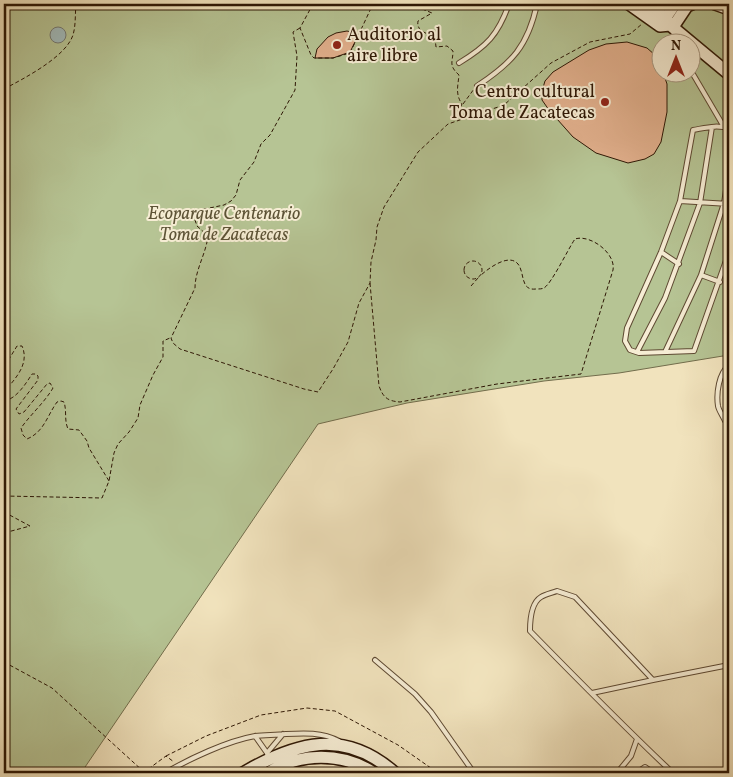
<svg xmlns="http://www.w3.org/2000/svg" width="733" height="777" viewBox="0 0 733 777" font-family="Vollkorn,serif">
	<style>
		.green { fill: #b6c494; stroke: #726d4c; fill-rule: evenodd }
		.water { fill: #a1bbbc; stroke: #737972 }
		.building { fill: #e1af8c; stroke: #2d1604 }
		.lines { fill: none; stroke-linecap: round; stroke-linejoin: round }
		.lane-casing { stroke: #5e4932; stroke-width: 6 }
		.secondary-casing { stroke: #2d1604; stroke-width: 14 }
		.path { stroke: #2d1604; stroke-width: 1; stroke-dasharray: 4 2.5; stroke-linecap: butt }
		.lane { stroke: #f6edd4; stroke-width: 4 }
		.secondary { stroke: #f6edd4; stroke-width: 11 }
		.poi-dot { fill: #8f2418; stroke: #f6edd4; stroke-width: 2 }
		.labels { text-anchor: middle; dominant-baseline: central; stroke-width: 4; stroke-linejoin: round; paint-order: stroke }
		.poi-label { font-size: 18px; fill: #2d1604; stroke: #f6edd4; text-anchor: start }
		.park-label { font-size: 18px; font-style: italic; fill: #5d5336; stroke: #f6edd4 }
	</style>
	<rect width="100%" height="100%" fill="#f1e3bd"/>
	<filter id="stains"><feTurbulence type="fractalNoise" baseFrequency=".004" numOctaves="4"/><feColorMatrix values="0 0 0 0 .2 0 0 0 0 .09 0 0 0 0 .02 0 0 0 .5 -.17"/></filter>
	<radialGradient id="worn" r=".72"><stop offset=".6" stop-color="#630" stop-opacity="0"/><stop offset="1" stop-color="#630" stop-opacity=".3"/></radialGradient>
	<path class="green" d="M4 4H703L729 13V355L619 373 544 381 407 403 318 424 81 773H4ZM660 42H690V72H660Z"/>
	<path class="water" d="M50 35a8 8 0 1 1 16 0a8 8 0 1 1-16 0Z"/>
	<path class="building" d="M347 31 359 34 350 52 333 58H315L317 49 328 37 336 33Z
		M627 42 647 48 655 55 660 63V72H663L667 84V112L661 142 654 154 645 159 628 163 596 153 573 137 549 110 542 100V91L545 81 553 72 589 50 606 44Z"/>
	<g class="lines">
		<defs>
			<path id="lane" d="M673 29 675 42
				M459 63C487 46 498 35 509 4
				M690 69 724 127
				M477 86C512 63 528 46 537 4
				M729 129C718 124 705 128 693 130L680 201 661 252 627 328 625 341 630 350 639 353 694 351 729 252
				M680 201 729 204
				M661 252 679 264
				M701 275 720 282
				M637 352 665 298 700 203 712 127
				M665 352 701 275 724 203 729 171
				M725 421C723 416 719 411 718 406 716 393 719 373 729 365
				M375 660 415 694 431 712 474 773
				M653 680 729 665
				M592 693 653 680 575 597 557 591C552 593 546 594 541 597 531 603 530 620 530 631 577 679 624 727 673 773
				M255 736 267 753 268 758
				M267 753 283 734
				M165 773C189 759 227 741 255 736 265 735 275 735 286 734 304 733 322 732 339 741
				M617 773 631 756 637 739
				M636 773 645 767 654 773"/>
			<path id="secondary" d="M629 4 660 26 670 25
				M645 4 666 18 670 25 729 74
				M715 4 729 9
				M662 23 675 4
				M673 27 687 6 692 4
				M243 773C296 742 344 728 395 773
				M268 773C300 752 342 752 374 773"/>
		</defs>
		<use href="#lane" class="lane-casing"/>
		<use href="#secondary" class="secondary-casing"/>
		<path class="path" d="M313 4 300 28 311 55 314 58H333L350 53 373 4
			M410 4 432 13 418 21C416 32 428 33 435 38L436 47 447 46 453 51C453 62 448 65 459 75 458 86 455 94 462 104L460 108 463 111 464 118
			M300 28 293 32 297 56 295 90 270 135 261 144 254 162 240 180 236 195 231 201 224 205 200 210 195 215V220L197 226 208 236C206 254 195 270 195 288L171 338 173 343 180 349 304 389 318 392 333 369 348 342 359 303 370 283 371 262 376 240 377 227 384 207 418 152 448 124 504 105 551 63 590 42 630 34 642 24
			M4 89C23 79 66 57 73 35 76 25 75 13 76 4
			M463 104 474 89
			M464 270a9 9 0 1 1 18 0a9 9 0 1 1-18 0Z
			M370 283 379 386C383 397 387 401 400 402L497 384 581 374 613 270C616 253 590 234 575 239 568 249 552 283 544 288 542 289 539 289 536 289 520 291 525 273 518 264 509 253 489 268 481 275
			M471 286 478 278
			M4 364H6L17 346H22C30 364 15 379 4 392
			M4 401C16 399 25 385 32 374H36L38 376V380L16 409 19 414 24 412 47 384 50 383 53 388C44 403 31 414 21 428L23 435 27 439C44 432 47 416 57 402L61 401 64 402C67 411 64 420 68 429L79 430 87 441 89 448 109 481
			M4 496 102 498 109 481 114 453 118 444 129 432 138 418 140 405 153 375 163 357V341L170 338
			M4 512 30 526 4 533
			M4 662 52 688 144 772
			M166 756 206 736 261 715 307 708 335 711 398 745 438 773
			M143 773 166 756 174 762"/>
		<use href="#lane" class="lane"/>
		<use href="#secondary" class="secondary"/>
	</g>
	<g class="poi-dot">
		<circle cx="337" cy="45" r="5"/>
		<circle cx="605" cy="102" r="5"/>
	</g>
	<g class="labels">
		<g class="poi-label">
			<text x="347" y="35">Auditorio al<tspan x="347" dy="21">aire libre</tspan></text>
			<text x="595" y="92" text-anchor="end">Centro cultural<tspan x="595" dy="21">Toma de Zacatecas</tspan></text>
		</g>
		<g class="park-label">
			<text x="224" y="214">Ecoparque Centenario<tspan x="224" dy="21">Toma de Zacatecas</tspan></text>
		</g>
	</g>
	<rect width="733" height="777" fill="none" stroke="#f1e3bd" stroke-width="20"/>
	<rect x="5" y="5" width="723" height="767" fill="none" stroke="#2d1604" stroke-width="2.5"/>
	<rect x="10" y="10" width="713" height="757" fill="none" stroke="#2d1604"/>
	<g transform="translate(676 58)"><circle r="24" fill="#f6edd4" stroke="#a69781"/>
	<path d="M0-4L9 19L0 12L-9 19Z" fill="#8f2418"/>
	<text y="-8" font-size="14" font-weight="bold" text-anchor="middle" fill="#2d1604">N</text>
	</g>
	<rect width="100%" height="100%" filter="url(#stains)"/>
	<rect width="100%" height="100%" fill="url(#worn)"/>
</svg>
